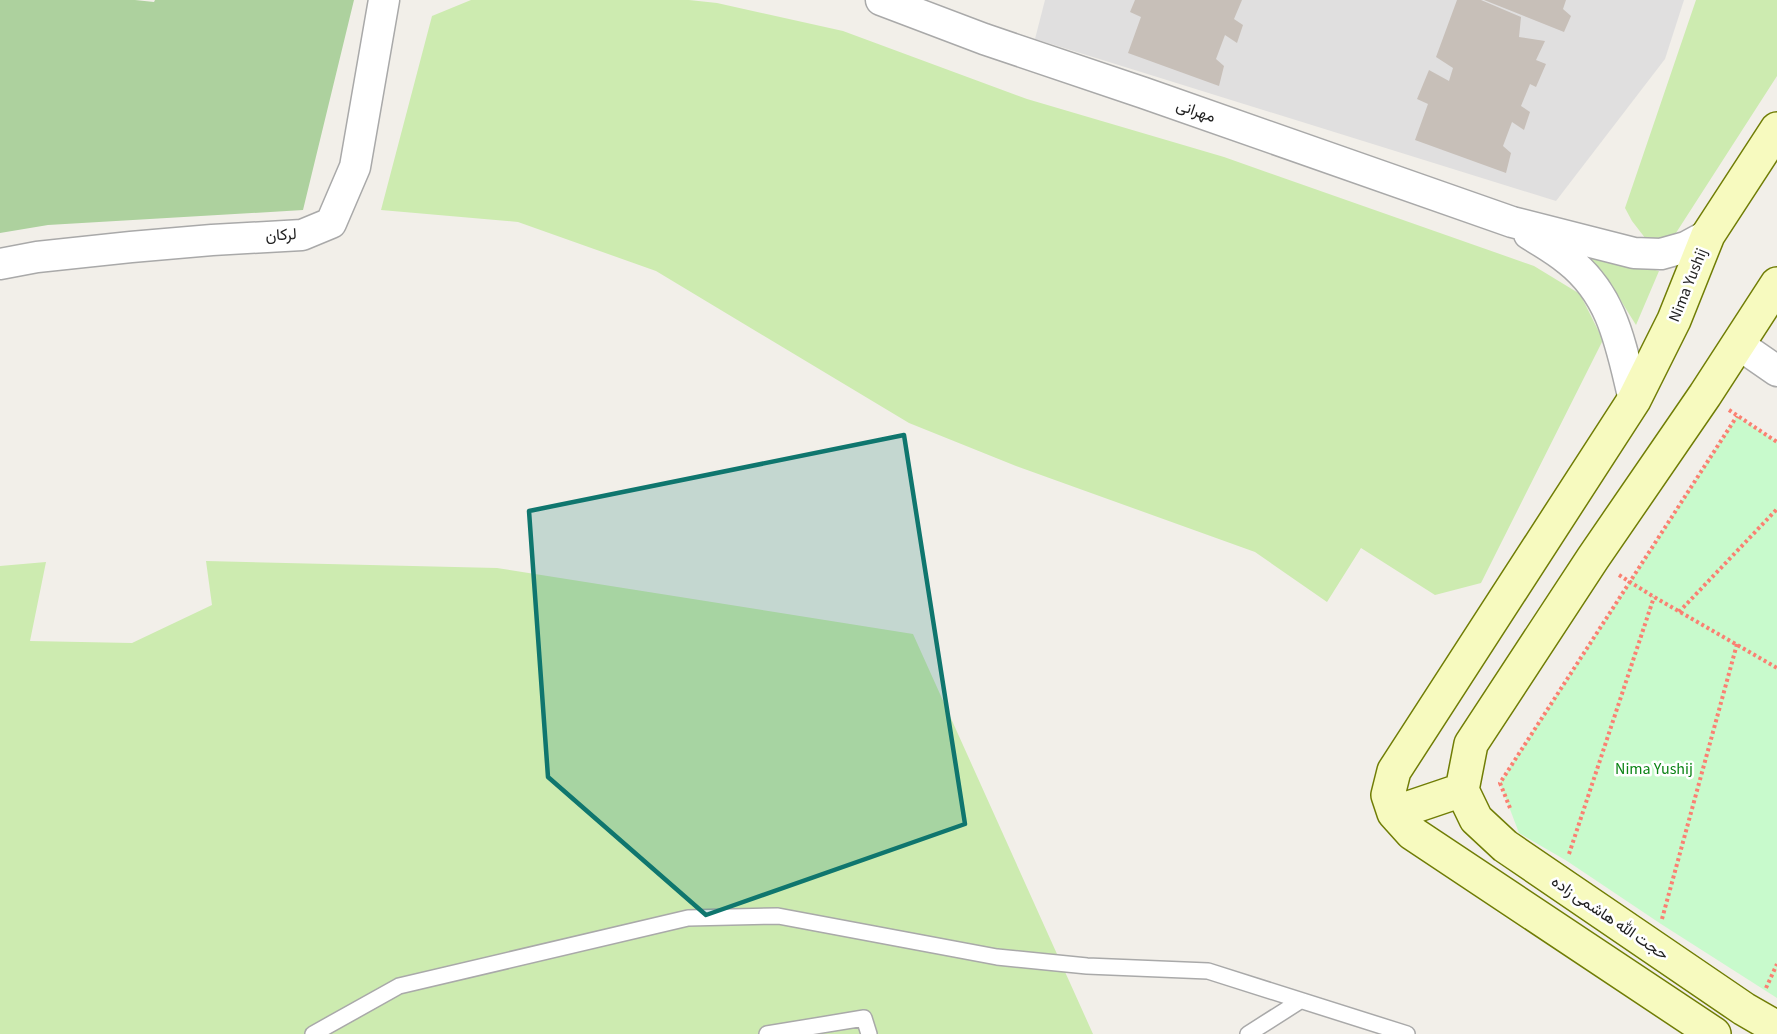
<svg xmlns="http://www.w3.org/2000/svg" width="1777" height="1034" viewBox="0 0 1777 1034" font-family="'Source Sans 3',Vazirmatn,sans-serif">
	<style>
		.residential { fill: #e0dfdf }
		.grass { fill: #cdebb0 }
		.forest { fill: #add19e }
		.park { fill: #c8facc }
		.building { fill: #c7bfb8 }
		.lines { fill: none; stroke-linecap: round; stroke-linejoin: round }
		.lane-casing { stroke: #a9a9a9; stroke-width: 18 }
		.street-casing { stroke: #a9a9a9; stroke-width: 33 }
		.secondary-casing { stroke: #707d05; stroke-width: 36 }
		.path { stroke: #fa8072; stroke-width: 4; stroke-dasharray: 3 3; stroke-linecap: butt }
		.lane { stroke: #fff; stroke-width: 15 }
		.street { stroke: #fff; stroke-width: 30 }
		.secondary { stroke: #f7fabf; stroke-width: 33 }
		.marked { fill: #0f766e; fill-opacity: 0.2; stroke: #0f766e; stroke-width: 4.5; stroke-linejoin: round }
		.labels { text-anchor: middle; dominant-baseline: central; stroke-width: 5; stroke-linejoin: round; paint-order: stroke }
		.street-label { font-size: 16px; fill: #222; stroke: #fff }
		.park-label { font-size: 16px; fill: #0c8416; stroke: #fff }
	</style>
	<rect width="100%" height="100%" fill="#f2efe9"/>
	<path class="residential" d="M1045 0H1684L1665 59 1556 201 1035 39Z"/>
	<path class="grass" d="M471 0H689L717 3 843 31 1027 99 1224 157 1534 266 1580 294 1603 340 1481 583 1435 595 1361 548 1327 602 1255 552 1016 466 909 423 656 271 518 222 381 210 432 16Z
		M1696 0H1777V76L1674 236 1649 243 1632 221 1625 208Z
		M1568 246 1659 271 1636 325 1606 277Z
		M206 561 497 568 913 634 1093 1034H0V566L46 562 30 641 132 643 212 605Z"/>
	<path class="forest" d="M0 0H135L154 2 155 0H354L303 210 48 225 0 233Z"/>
	<path class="park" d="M1737 416 1777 442V998L1661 924 1567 861 1519 833 1500 783Z"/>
	<path class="building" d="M1135 0H1242L1234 19 1243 25 1237 43 1225 35 1216 59 1224 66 1219 86 1128 53 1141 17 1130 12Z
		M1457 0H1481L1521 17 1519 37 1545 41 1536 60 1546 64 1536 87 1530 84 1521 106 1530 112 1524 130 1512 122 1503 146 1511 153 1506 173 1415 140 1428 104 1417 99 1429 70 1449 81 1453 68 1436 57Z
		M1484 0H1566L1563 9 1571 16 1564 32Z"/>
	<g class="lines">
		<defs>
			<path id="lane" d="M313 1034 399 986 688 918 778 916 997 957 1087 966 1208 971 1407 1034
				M767 1034 864 1018 869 1034
				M1248 1034 1300 1001"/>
			<path id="street" d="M881 0 984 39 1144 93 1512 222 1634 253 1661 254 1686 247 1708 235
				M1529 234C1542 242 1556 250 1568 260 1614 296 1621 347 1634 400
				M0 264 37 257 131 247 212 240 302 235 331 223 355 167 384 0
				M1738 344 1777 371"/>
			<path id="secondary" d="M1462 790 1471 744 1593 558 1705 395 1777 284
				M1462 790 1476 819 1505 846 1744 1009 1777 1028
				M1394 813 1462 790
				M1714 1034 1412 833 1394 813 1388 795 1394 771 1634 400 1674 320 1708 235 1777 129"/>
		</defs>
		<use href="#lane" class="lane-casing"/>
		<use href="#street" class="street-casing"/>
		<use href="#secondary" class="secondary-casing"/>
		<path class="path" d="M1729 410 1777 442
			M1619 575 1654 597 1777 668
			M1679 612 1777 509
			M1510 808 1500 783 1737 416
			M1569 854 1654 597
			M1662 919 1737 644
			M1766 988 1777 964"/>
		<use href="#lane" class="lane"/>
		<use href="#street" class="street"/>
		<use href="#secondary" class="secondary"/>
	</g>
	<path class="marked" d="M904 435 965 824 706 915 548 777 529 511Z"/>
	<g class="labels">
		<g class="street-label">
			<text transform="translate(1196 111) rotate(19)">مهرانی</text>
			<text transform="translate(281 235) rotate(-4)">لرکان</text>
			<text transform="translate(1688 285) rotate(-68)">Nima Yushij</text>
			<text transform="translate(1610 918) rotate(34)">حجت الله هاشمی زاده</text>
		</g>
		<g class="park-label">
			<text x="1654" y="769">Nima Yushij</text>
		</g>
	</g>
</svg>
